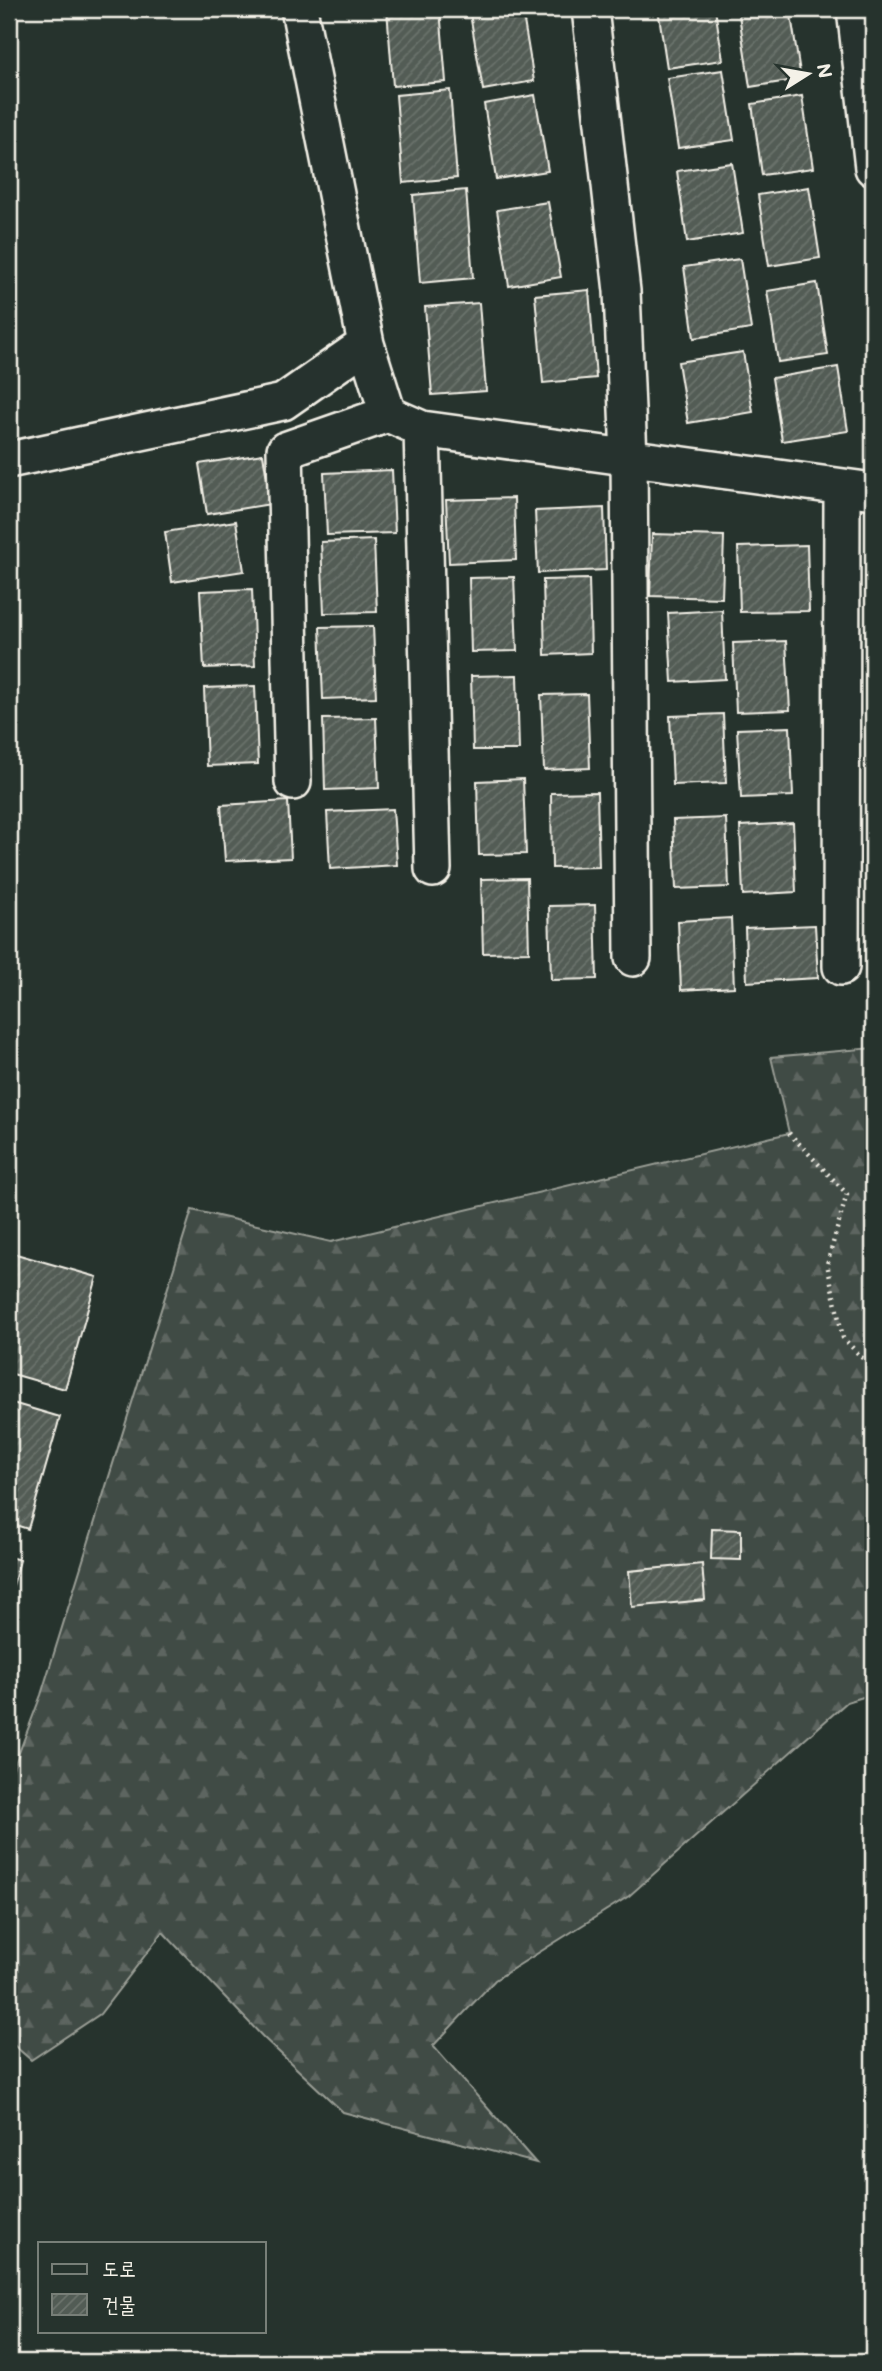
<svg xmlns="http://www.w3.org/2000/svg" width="882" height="2371" viewBox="0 0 882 2371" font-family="Mali,'Poor Story',sans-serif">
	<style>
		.forest { fill: url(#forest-firs); stroke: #9a9e96; stroke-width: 2 }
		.building { fill: url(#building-hatch); stroke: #f4f1e8; stroke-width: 2 }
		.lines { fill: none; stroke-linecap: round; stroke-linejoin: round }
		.minor-casing { stroke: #f4f1e8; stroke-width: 40 }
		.path { stroke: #f4f1e8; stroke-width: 4.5; stroke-dasharray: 2 5; stroke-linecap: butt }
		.minor { stroke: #26332d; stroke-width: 35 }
	</style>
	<defs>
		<pattern id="forest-firs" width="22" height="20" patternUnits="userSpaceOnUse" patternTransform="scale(1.75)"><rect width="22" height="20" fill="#414b45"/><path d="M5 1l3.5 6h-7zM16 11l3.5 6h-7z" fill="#5d6560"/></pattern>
		<pattern id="building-hatch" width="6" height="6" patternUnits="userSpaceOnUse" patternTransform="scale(1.75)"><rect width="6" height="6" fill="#525c55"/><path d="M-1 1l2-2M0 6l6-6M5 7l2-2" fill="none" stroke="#6c746d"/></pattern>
	</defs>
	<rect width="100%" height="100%" fill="#26332d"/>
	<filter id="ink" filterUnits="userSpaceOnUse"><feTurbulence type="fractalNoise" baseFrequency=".0143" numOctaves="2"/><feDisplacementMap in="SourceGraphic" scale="14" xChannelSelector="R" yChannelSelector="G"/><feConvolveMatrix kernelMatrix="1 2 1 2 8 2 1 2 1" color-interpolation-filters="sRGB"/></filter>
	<g filter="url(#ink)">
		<path class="forest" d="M873 1048V1694L847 1702 629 1896 495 1980 433 2046 536 2163 343 2112 264 2038 163 1932 100 2014 31 2060 9 2041V1779L41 1695 192 1210 331 1242 789 1133 771 1057Z"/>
		<path class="building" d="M387 9H440L446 82 393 86Z
			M505 9H522L534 81 483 90 470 14Z
			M658 9H715L723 60 667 68Z
			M782 9H790L801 79 750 87 739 15Z
			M723 70 734 140 678 148 667 78Z
			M450 90 457 178 403 183 396 95Z
			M535 95 548 171 496 179 484 104Z
			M802 96 813 168 762 175 752 104Z
			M732 163 743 233 687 242 677 171Z
			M809 187 820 258 769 266 758 195Z
			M466 190 473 278 420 283 413 195Z
			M548 202 561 277 509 286 497 210Z
			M740 259 751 329 694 338 684 267Z
			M817 283 828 355 778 362 767 291Z
			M589 290 596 378 543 383 535 295Z
			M479 303 486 391 432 395 425 307Z
			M743 352 753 412 688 423 678 362Z
			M838 367 848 431 782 441 772 378Z
			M263 454 271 504 207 514 199 464Z
			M392 470 395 533 327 535 324 473Z
			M514 498 516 560 449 563 446 500Z
			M604 508 606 570 538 573 535 511Z
			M236 521 244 571 172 582 165 532Z
			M652 534 724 536 722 598 650 596Z
			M374 540 377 612 324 613 321 542Z
			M807 545 809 611 740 612 738 547Z
			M514 577 517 651 471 652 469 578Z
			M589 579 591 653 545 655 543 580Z
			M252 589 255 666 204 668 200 591Z
			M722 610 725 679 672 682 668 613Z
			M373 626 376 697 323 699 320 627Z
			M786 641 790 710 736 712 733 643Z
			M517 675 519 750H473L471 676Z
			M255 686 258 764 207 766 204 688Z
			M587 694 590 768 544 770 541 695Z
			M723 714 726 783 673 785 670 716Z
			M376 718 379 788 325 790 323 719Z
			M790 727 793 796 741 798 737 729Z
			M523 779 526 854 479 855 477 781Z
			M597 792 599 867 552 868 551 793Z
			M288 801 291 858 225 861 221 805Z
			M393 809 397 865 330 869 327 812Z
			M726 818 729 887 676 889 673 820Z
			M793 823 796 892 743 895 740 826Z
			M527 878 529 952 483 953 481 879Z
			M595 905 597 979 551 980 549 906Z
			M731 918 734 987 681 990 678 921Z
			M815 925 818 978 747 982 745 928Z
			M9 1252 97 1277 65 1389 9 1373Z
			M9 1402 60 1417 28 1529 9 1523Z
			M712 1529 741 1530V1560L711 1559Z
			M9 1557 20 1560 9 1600Z
			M702 1564 705 1600 632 1607 629 1571Z"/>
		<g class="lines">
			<defs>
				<path id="minor" d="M299 9 366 344 388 414 422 429 873 491
					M590 9 622 291 629 457 633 958
					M855 9 873 168
					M422 429 433 869
					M9 460 283 402 366 344
					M293 782 285 450 388 414
					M841 967 842 489"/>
			</defs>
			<use href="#minor" class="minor-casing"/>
			<path class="path" d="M789 1133 847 1194 827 1264 843 1338 873 1369"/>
			<use href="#minor" class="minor"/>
		</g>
	</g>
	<rect width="882" height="2371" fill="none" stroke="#26332d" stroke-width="35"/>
	<rect x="18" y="18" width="847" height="2336" fill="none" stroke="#f4f1e8" stroke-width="2.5" filter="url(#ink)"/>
	<rect x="38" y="2242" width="228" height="91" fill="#26332d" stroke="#787f78" stroke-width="2"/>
	<rect x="52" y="2264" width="35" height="10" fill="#26332d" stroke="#787f78" stroke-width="2"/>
	<text x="102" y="2276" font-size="21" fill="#f4f1e8">도로</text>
	<rect x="52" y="2294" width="35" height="21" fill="url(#building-hatch)" stroke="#787f78" stroke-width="2"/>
	<text x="102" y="2312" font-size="21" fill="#f4f1e8">건물</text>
	<g transform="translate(808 74) rotate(79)" stroke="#26332d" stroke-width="5" paint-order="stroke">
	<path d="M0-5L12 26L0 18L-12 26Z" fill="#f4f1e8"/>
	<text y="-10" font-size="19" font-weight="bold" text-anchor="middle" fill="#f4f1e8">N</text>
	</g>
</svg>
